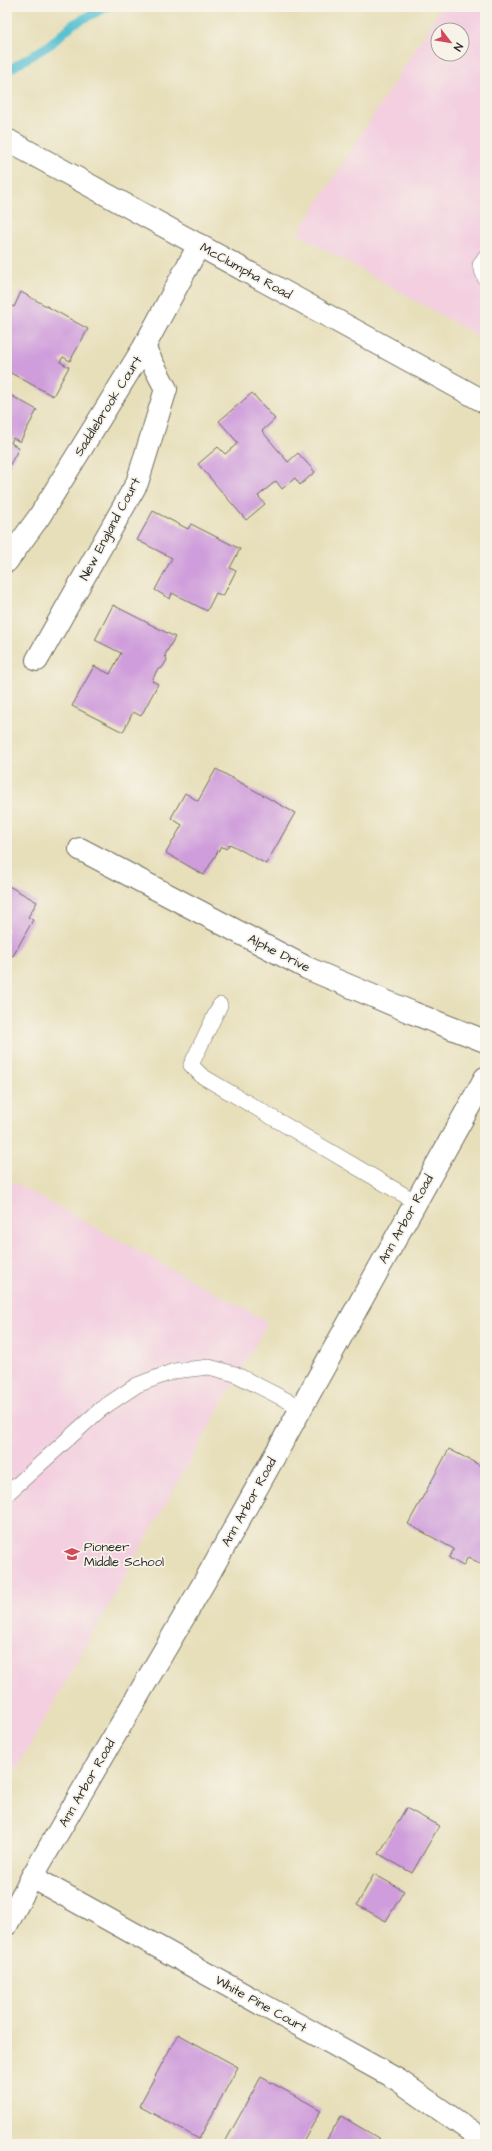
<svg xmlns="http://www.w3.org/2000/svg" width="492" height="2151" viewBox="0 0 492 2151" font-family="'Architects Daughter',sans-serif">
	<style>
		.built { fill: #f3cfe0; fill-rule: evenodd }
		.lines { fill: none; stroke-linecap: round; stroke-linejoin: round }
		.stream { stroke: #55c0d1; stroke-width: 9 }
		.building { fill: #cf9ddb }
		.service-casing { stroke: #6d6a5d; stroke-width: 16 }
		.minor-casing { stroke: #6d6a5d; stroke-width: 24 }
		.tertiary-casing { stroke: #6d6a5d; stroke-width: 24 }
		.secondary-casing { stroke: #6d6a5d; stroke-width: 24 }
		.service { stroke: #fff; stroke-width: 15 }
		.minor { stroke: #fff; stroke-width: 22 }
		.tertiary { stroke: #fff; stroke-width: 22 }
		.secondary { stroke: #fff; stroke-width: 22 }
		.labels { text-anchor: middle; dominant-baseline: central; stroke-width: 3.5; stroke-linejoin: round; paint-order: stroke }
		.street-label { font-size: 13px; fill: #2b2b2b; stroke: #f7f3e8 }
		.poi-label { font-size: 13px; fill: #2b2b2b; stroke: #f7f3e8; text-anchor: start }
	</style>
	<rect width="100%" height="100%" fill="#f7f3e8"/>
	<filter id="ink" filterUnits="userSpaceOnUse"><feTurbulence type="fractalNoise" baseFrequency=".025" numOctaves="2"/><feDisplacementMap in="SourceGraphic" scale="8" xChannelSelector="R" yChannelSelector="G"/><feConvolveMatrix kernelMatrix="1 2 1 2 8 2 1 2 1" color-interpolation-filters="sRGB"/></filter>
	<filter id="wash" filterUnits="userSpaceOnUse"><feTurbulence type="fractalNoise" baseFrequency=".012" numOctaves="4" result="noise"/><feDisplacementMap in="SourceGraphic" scale="16" xChannelSelector="R" yChannelSelector="G"/><feGaussianBlur stdDeviation="0.9" result="paint"/><feColorMatrix in="noise" values="0 0 0 0 0 0 0 0 0 0 0 0 0 0 0 0 0 1.4 0 .05"/><feComposite in="paint" operator="in"/></filter>
	<g filter="url(#wash)">
		<rect width="100%" height="100%" fill="#e7dfba"/>
		<path class="built" d="M442 7H485V340L298 234ZM438 30H462V54H438Z
			M7 1179 268 1322 7 1786Z"/>
		<g class="lines">
			<path class="stream" d="M7 71 51 44 73 24 107 7"/>
		</g>
		<g id="blocks">
			<path class="building" d="M21 292 88 329 70 361 63 357 60 362 69 367 53 396 7 371V303L14 307Z
				M7 393 37 410 20 442 13 438 11 443 19 448 7 470Z
				M252 393 275 419 262 431 288 462 298 453 315 472 300 485 295 478 282 489 276 481 258 496 265 504 246 520 198 464 218 447 225 454 238 443 219 421Z
				M153 511 188 529 191 524 240 549 230 568 236 571 223 596 216 593 207 611 172 593 170 599 155 590 172 558 137 540Z
				M113 605 175 637 165 655 167 660 162 668 157 670 152 681 158 684 141 716 133 712 123 732 72 706 94 666 110 674 121 653 95 640Z
				M216 769 295 813 266 864 230 844 226 849 221 846 204 875 166 853 182 825 171 818 185 793 198 801Z
				M7 885 37 902 28 917 33 920 13 956 8 954 7 956Z
				M449 1449 485 1468V1566L468 1557 463 1566 449 1558 454 1549 408 1524Z
				M406 1808 439 1826 412 1873 379 1854Z
				M374 1874 404 1891 386 1921 357 1905Z
				M178 2034 238 2067 199 2139 139 2106Z
				M261 2077 321 2110 302 2144H224Z
				M341 2116 380 2139 377 2144H324Z"/>
		</g>
	</g>
	<g filter="url(#ink)">
		<use href="#blocks" fill-opacity="0" stroke="#6d6a5d" stroke-width="1"/>
		<g class="lines">
			<defs>
				<path id="service" d="M485 257 480 265 485 278
					M220 1005 191 1065 202 1076 416 1202
					M7 1494 101 1409 137 1385 174 1371 209 1367 235 1374 302 1408"/>
				<path id="minor" d="M7 561 39 517 144 347 199 245
					M37 660 137 483 166 389 144 347
					M80 849 307 968 413 1013 485 1041
					M32 1877 398 2080 485 2141"/>
				<path id="tertiary" d="M7 140 485 402"/>
				<path id="secondary" d="M7 1924 32 1877 206 1579 485 1078"/>
			</defs>
			<use href="#service" class="service-casing"/>
			<use href="#minor" class="minor-casing"/>
			<use href="#tertiary" class="tertiary-casing"/>
			<use href="#secondary" class="secondary-casing"/>
			<use href="#service" class="service"/>
			<use href="#minor" class="minor"/>
			<use href="#tertiary" class="tertiary"/>
			<use href="#secondary" class="secondary"/>
		</g>
	</g>
	<defs>
		<symbol id="school-bare" viewBox="-9 -9 18 18"><path d="M0-5L7-2L0 1L-7-2ZM-4 1L0 2.5L4 1V4Q0 6-4 4Z" fill="#d1495b" stroke="#f7f3e8" stroke-width="2.5" paint-order="stroke"/></symbol>
	</defs>
	<g fill-rule="evenodd">
		<use href="#school-bare" x="61" y="1543" width="22" height="22"/>
	</g>
	<g class="labels">
		<g class="street-label">
			<text transform="translate(246 271) rotate(29)">McClumpha Road</text>
			<text transform="translate(108 406) rotate(-58)">Saddlebrook Court</text>
			<text transform="translate(110 529) rotate(-62)">New England Court</text>
			<text transform="translate(279 953) rotate(27)">Alphe Drive</text>
			<text transform="translate(406 1219) rotate(-61)">Ann Arbor Road</text>
			<text transform="translate(249 1502) rotate(-61)">Ann Arbor Road</text>
			<text transform="translate(87 1783) rotate(-60)">Ann Arbor Road</text>
			<text transform="translate(261 2004) rotate(29)">White Pine Court</text>
		</g>
		<g class="poi-label">
			<text x="84" y="1547">Pioneer<tspan x="84" dy="15">Middle School</tspan></text>
		</g>
	</g>
	<rect width="492" height="2151" fill="none" stroke="#f7f3e8" stroke-width="24"/>
	<g transform="translate(450 42) rotate(121)"><circle r="19" fill="#f7f3e8" stroke="#a5a39c"/>
	<path d="M0-3L7 15L0 10L-7 15Z" fill="#d1495b"/>
	<text y="-6" font-size="11" font-weight="bold" text-anchor="middle" fill="#2b2b2b">N</text>
	</g>
</svg>
